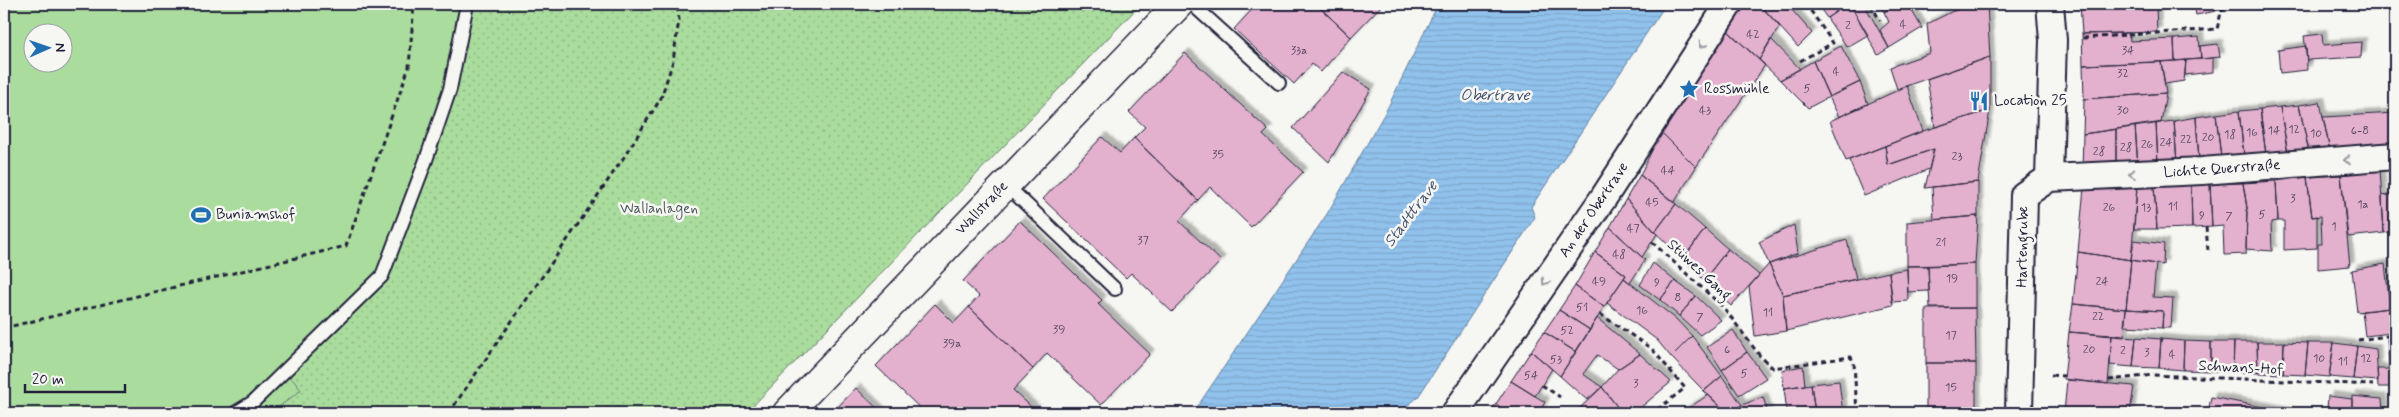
<svg xmlns="http://www.w3.org/2000/svg" width="2399" height="417" viewBox="0 0 2399 417" font-family="Mynerve,sans-serif">
	<style>
		.grass { fill: #aadc9e; stroke: #667f6c; fill-rule: evenodd }
		.park { fill: url(#park-dots); stroke: #667f6c }
		.water { fill: url(#water-rules); stroke: #6482a5 }
		.building { fill: #e3b0ce; stroke: #22223b; filter: url(#shadow) }
		.lines { fill: none; stroke-linecap: round; stroke-linejoin: round }
		.service-casing { stroke: #22223b; stroke-width: 16 }
		.minor-casing { stroke: #22223b; stroke-width: 30 }
		.secondary-casing { stroke: #22223b; stroke-width: 31 }
		.path { stroke: #22223b; stroke-width: 3; stroke-dasharray: 5 4; stroke-linecap: butt }
		.service { stroke: #f6f6f2; stroke-width: 12 }
		.minor { stroke: #f6f6f2; stroke-width: 26 }
		.secondary { stroke: #f6f6f2; stroke-width: 28 }
		.oneway { stroke: #9797a0 }
		.labels { text-anchor: middle; dominant-baseline: central; stroke-width: 5; stroke-linejoin: round; paint-order: stroke }
		.number-label { font-size: 12px; fill: #524660 }
		.poi-label { font-size: 15px; fill: #22223b; stroke: #f6f6f2; text-anchor: start }
		.street-label { font-size: 15px; fill: #22223b; stroke: #f6f6f2 }
		.park-label { font-size: 15px; fill: #4b5a59; stroke: #f6f6f2 }
		.water-label { font-size: 16px; font-style: italic; fill: #435270; stroke: #f6f6f2 }
	</style>
	<defs>
		<pattern id="park-dots" width="8" height="8" patternUnits="userSpaceOnUse" patternTransform="scale(1.25)"><rect width="8" height="8" fill="#aadc9e"/><path d="M2 2h.1M6 6h.1" fill="none" stroke="#92bc89" stroke-width="1.8" stroke-linecap="round"/></pattern>
		<pattern id="water-rules" width="6" height="5" patternUnits="userSpaceOnUse" patternTransform="scale(1.25)"><rect width="6" height="5" fill="#90c2ec"/><path d="M0 2.5h6" fill="none" stroke="#7ca6cb"/></pattern>
		<filter id="shadow"><feDropShadow dx="4.5" dy="-4.5" stdDeviation="1" flood-color="#0004"/></filter>
	</defs>
	<rect width="100%" height="100%" fill="#f6f6f2"/>
	<filter id="ink" filterUnits="userSpaceOnUse"><feTurbulence type="fractalNoise" baseFrequency=".02" numOctaves="2"/><feDisplacementMap in="SourceGraphic" scale="10" xChannelSelector="R" yChannelSelector="G"/><feConvolveMatrix kernelMatrix="1 2 1 2 8 2 1 2 1" color-interpolation-filters="sRGB"/></filter>
	<g filter="url(#ink)">
		<path class="grass" d="M4 4H460L456 35 442 96 376 273 331 321 301 390 271 413H4ZM32 32H62V62H32Z"/>
		<path class="park" d="M460 4H1141L746 413H271L301 390 281 365 331 321 376 273 442 96 456 35Z"/>
		<path class="water" d="M1438 4H1666L1531 207 1535 217 1418 397 1399 413H1193L1327 214 1387 109Z"/>
		<path class="building" d="M1257 4H1316L1351 37 1321 72 1312 64 1294 84 1234 29Z
			M1316 4H1383L1351 37Z
			M1745 4H1759L1780 26 1759 60 1728 31Z
			M1759 4H1796L1792 10 1812 33 1798 47Z
			M1817 4H1847L1827 18Z
			M1847 4H1850L1868 35 1847 47 1827 18Z
			M1850 4H1864L1889 48 1878 55Z
			M1880 4H1898L1884 12Z
			M1898 4H1908L1922 28 1889 48 1880 30 1889 22 1884 12Z
			M1952 4H1975L1953 11Z
			M1975 4H1987L1990 57 1897 89 1890 67 1930 53 1927 24 1953 11Z
			M2080 4H2156L2157 32 2082 34Z
			M2194 4H2214L2216 11 2196 15Z
			M2369 4H2395V9L2370 11Z
			M1728 31 1765 65 1696 167 1661 132Z
			M2129 33 2130 41 2174 39 2175 61 2083 65 2082 34Z
			M2322 34 2323 45 2362 42 2361 57 2307 60 2304 36Z
			M2199 37 2201 59 2175 61 2174 39Z
			M1771 39 1800 69 1780 80 1759 60Z
			M2218 44 2220 57 2201 59 2200 46Z
			M1841 46 1860 82 1829 97 1813 61Z
			M2306 46 2307 70 2280 73 2278 50Z
			M2392 47H2395V81Z
			M1185 53 1268 130 1263 135 1303 172 1251 227 1210 187 1198 200 1134 138 1145 127 1129 112Z
			M1990 57V110L1935 127 1927 79Z
			M2213 58V72L2185 75 2186 60Z
			M2186 60 2184 81 2165 84 2161 62Z
			M1813 61 1829 97 1808 108 1780 80Z
			M2161 62 2166 93 2084 99 2083 65Z
			M1343 72 1371 89 1329 162 1293 128Z
			M1860 82 1868 104 1839 117 1829 97Z
			M1907 86 1923 131 1846 161 1830 121Z
			M2166 93 2161 123 2083 134 2084 99Z
			M2320 102 2330 151 2309 152 2299 105Z
			M2299 105 2309 152 2288 154 2280 107Z
			M2280 107 2288 154 2266 155 2260 109Z
			M2260 109 2266 155 2244 156 2239 111Z
			M1990 110 1978 182 1925 188 1934 149 1888 165 1885 146 1923 131Z
			M2239 111 2244 156 2221 158 2216 114Z
			M2395 113V145L2330 151 2323 117Z
			M2216 114 2221 158 2199 160 2196 117Z
			M2196 117 2199 160 2177 163 2174 121Z
			M2174 121 2177 163 2158 164 2156 123Z
			M2156 123 2158 164 2138 166 2135 126Z
			M2135 126 2138 166 2116 169V129Z
			M2116 129V169L2082 172 2083 134Z
			M1661 132 1696 167 1674 203 1640 175Z
			M1102 137 1120 153 1134 138 1198 200 1179 221 1221 261 1172 312 1131 273 1126 278 1043 199Z
			M1885 146 1888 165 1934 149 1929 169 1864 196 1849 160Z
			M2380 169 2384 233 2348 237 2341 175Z
			M1640 175 1676 204 1655 232 1626 199Z
			M2341 175 2350 266 2318 269V244H2322L2321 216 2312 217 2307 177Z
			M2307 177 2312 217 2317 216V248L2284 250V221H2278L2276 181Z
			M2276 181 2278 221 2271 222 2272 251 2246 249 2247 208 2243 183Z
			M1978 182V216L1934 220 1932 187Z
			M2243 183 2247 208 2246 254 2224 255 2223 226 2212 227 2210 184Z
			M2210 184 2212 227 2192 228 2191 185Z
			M2191 185 2192 228 2157 229 2154 186Z
			M2154 186 2157 229H2134L2137 187Z
			M2084 187H2137L2131 260 2078 252Z
			M2395 194V231L2384 233 2382 196Z
			M1626 199 1657 234 1642 257 1610 227Z
			M1676 204 1705 229 1683 259 1655 232Z
			M1978 216 1975 264 1907 266V222Z
			M1020 221 1102 300 1098 304 1150 354 1101 405 1047 353 1033 369 969 307 979 296 963 281Z
			M1794 225 1798 253 1769 264 1759 242Z
			M1610 227 1645 260 1630 283 1624 278 1626 275 1595 252Z
			M1705 229 1728 249 1704 280 1683 259Z
			M1847 240 1856 279 1783 295 1769 264Z
			M2134 240 2164 244 2163 265 2131 260Z
			M1728 249 1759 275 1731 306 1704 280Z
			M1595 252 1626 275 1604 307 1575 286Z
			M2078 252 2131 260 2126 309 2073 304Z
			M2131 260 2156 264 2153 297 2173 298 2171 328H2162L2163 311 2126 309Z
			M1653 263 1675 281 1660 300 1640 285Z
			M1769 264 1783 295 1786 331 1755 336 1749 287Z
			M1975 264V308H1930L1928 266Z
			M2385 264 2390 308 2357 312 2352 270Z
			M1907 266H1928L1929 291 1908 292Z
			M1907 269 1908 301 1892 302 1889 272Z
			M1889 272 1893 305 1786 331 1783 295Z
			M1624 278 1676 319 1692 336 1671 357 1657 340 1607 303Z
			M1675 281 1696 296 1679 316 1660 300Z
			M1575 286 1604 307 1590 330 1559 310Z
			M1696 296 1721 320 1700 335 1679 316Z
			M2395 303V332L2392 333 2389 304Z
			M935 304 954 323 969 307 1033 369 1013 390 1038 413H925L876 366Z
			M2073 304 2126 309 2124 337 2069 332Z
			M1975 308 1976 363H1926V309Z
			M2390 308 2392 333 2365 336 2362 311Z
			M2126 309 2163 311 2162 328 2124 326Z
			M1559 310 1590 330 1576 352 1544 332Z
			M1597 318 1640 354 1618 369 1597 355 1583 374 1602 387 1587 400 1560 376Z
			M1733 330 1747 352 1722 370 1707 347Z
			M1544 332 1576 352 1560 376 1531 351Z
			M2069 332 2112 335 2108 384 2064 379Z
			M2112 335 2136 337 2133 367 2110 365Z
			M1692 336 1722 376 1704 391 1671 357Z
			M2136 337 2161 339 2159 368 2133 367Z
			M2395 338V363L2389 364 2387 339Z
			M2161 339 2184 341 2183 370 2159 368Z
			M2184 341 2211 342V371L2183 370Z
			M2211 342H2234L2233 372 2211 371Z
			M2234 342H2257L2258 373 2233 372Z
			M2257 342H2284L2283 374 2258 373Z
			M2284 342 2308 343 2305 375 2283 374Z
			M2308 343H2334L2329 377 2305 375Z
			M2334 343 2357 346 2353 379 2329 377Z
			M2357 346 2376 349 2378 381 2353 379Z
			M1531 351 1552 369 1535 396 1511 381Z
			M1747 352 1766 378 1739 395 1722 370Z
			M1640 354 1671 382 1634 413H1622L1602 387 1618 369Z
			M1926 363H1976V413H1926Z
			M1803 366 1805 385 1784 388 1782 370Z
			M2377 369H2395V387H2378Z
			M1722 376 1742 405 1728 413 1704 391Z
			M2067 380 2134 386 2130 413H2064Z
			M1511 381 1545 402 1539 413H1508L1496 404Z
			M1839 381 1843 413H1815L1811 384Z
			M1811 384 1815 413H1787L1784 388Z
			M1602 387 1622 413H1579L1577 411Z
			M856 388 882 413H832Z
			M1708 395 1727 413H1681Z
			M2328 396 2352 399V413L2327 409Z
			M2352 396 2382 399 2383 413H2352Z
			M1763 397 1768 413H1728L1742 405Z
			M2211 397 2294 413H2208Z
			M1496 404 1508 413H1490Z"/>
		<g class="lines">
			<defs>
				<path id="service" d="M1192 4 1279 83
					M1005 184 1115 289
					M235 413 253 402 382 276 426 160 450 89 467 4"/>
				<path id="minor" d="M2049 178 2202 171 2395 156
					M1455 413 1604 197 1729 4
					M2019 413 2024 195 2049 178 2053 40 2050 4"/>
				<path id="secondary" d="M787 413 1179 4"/>
			</defs>
			<use href="#service" class="service-casing"/>
			<use href="#minor" class="minor-casing"/>
			<use href="#secondary" class="secondary-casing"/>
			<path class="path" d="M1871 4 1880 21
				M2083 38 2217 29 2222 9 2251 4
				M1800 61 1833 43 1806 4
				M2206 227 2208 251
				M1652 242 1724 308 1760 356 1773 368 1851 357 1854 363 1857 413
				M1600 314 1652 349 1685 388 1653 413
				M4 328 346 246 409 67 414 4
				M2358 340 2395 335
				M2051 375 2064 376
				M2109 380 2153 375 2373 385
				M1542 385 1560 397
				M449 413 624 157 661 98 673 61 679 20 677 4"/>
			<use href="#service" class="service"/>
			<use href="#minor" class="minor"/>
			<use href="#secondary" class="secondary"/>
		</g>
		<defs><path id="oneway-chevron" d="M-2-3.5L2.5 0L-2 3.5" fill="none" stroke-width="1.6" stroke-linecap="round" stroke-linejoin="round" transform="scale(1.25)"/></defs>
		<g class="oneway">
			<use href="#oneway-chevron" transform="translate(1702 45) rotate(123)"/>
			<use href="#oneway-chevron" transform="translate(2347 160) rotate(175)"/>
			<use href="#oneway-chevron" transform="translate(2132 174) rotate(177)"/>
			<use href="#oneway-chevron" transform="translate(1545 282) rotate(124)"/>
		</g>
	</g>
	<defs>
		<symbol id="sight-bare" viewBox="-9 -9 18 18"><path d="M0-6L1.8-2.2L6-1.7L2.9 1.2L3.7 5.4L0 3.3L-3.7 5.4L-2.9 1.2L-6-1.7L-1.8-2.2Z" fill="#1f6fb2" stroke="#f6f6f2" stroke-width="2.5" paint-order="stroke"/></symbol>
		<symbol id="restaurant-bare" viewBox="-9 -9 18 18"><path d="M-5-6h1v4h1v-4h1v4h1v-4h1v5L-1.5 .5V6h-2V.5L-5-1ZM5-6V6H3V1.5H1.5Q1.5-4 5-6Z" fill="#1f6fb2" stroke="#f6f6f2" stroke-width="2.5" paint-order="stroke"/></symbol>
		<symbol id="stadium-bare" viewBox="-9 -9 18 18"><path d="M0-5a6.5 5 0 1 0 0 10a6.5 5 0 1 0 0-10ZM-3.5-1.8h7v3.6h-7Z" fill="#1f6fb2" stroke="#f6f6f2" stroke-width="2.5" paint-order="stroke"/></symbol>
	</defs>
	<g fill-rule="evenodd">
		<use href="#sight-bare" x="1675" y="75" width="28" height="28"/>
		<use href="#restaurant-bare" x="1965" y="87" width="28" height="28"/>
		<use href="#stadium-bare" x="187" y="201" width="28" height="28"/>
	</g>
	<g class="labels">
		<g class="number-label">
			<text x="1903" y="25">4</text>
			<text x="1848" y="26">2</text>
			<text x="1753" y="35">42</text>
			<text x="1299" y="51">33a</text>
			<text x="2128" y="51">34</text>
			<text x="1836" y="72">4</text>
			<text x="2123" y="74">32</text>
			<text x="1807" y="89">5</text>
			<text x="1705" y="111">43</text>
			<text x="2123" y="111">30</text>
			<text x="2294" y="130">12</text>
			<text x="2274" y="131">14</text>
			<text x="2360" y="131">6-8</text>
			<text x="2252" y="133">16</text>
			<text x="2316" y="134">10</text>
			<text x="2230" y="135">18</text>
			<text x="2208" y="138">20</text>
			<text x="2186" y="140">22</text>
			<text x="2166" y="143">24</text>
			<text x="2147" y="145">26</text>
			<text x="2126" y="148">28</text>
			<text x="2099" y="152">28</text>
			<text x="1218" y="155">35</text>
			<text x="1957" y="157">23</text>
			<text x="1668" y="171">44</text>
			<text x="2293" y="199">3</text>
			<text x="1652" y="203">45</text>
			<text x="2363" y="205">1a</text>
			<text x="2173" y="207">11</text>
			<text x="2109" y="208">26</text>
			<text x="2146" y="208">13</text>
			<text x="2262" y="215">5</text>
			<text x="2202" y="216">9</text>
			<text x="2229" y="217">7</text>
			<text x="2334" y="227">1</text>
			<text x="1633" y="229">47</text>
			<text x="1143" y="241">37</text>
			<text x="1941" y="243">21</text>
			<text x="1619" y="255">48</text>
			<text x="1952" y="279">19</text>
			<text x="1599" y="282">49</text>
			<text x="2102" y="282">24</text>
			<text x="1657" y="283">9</text>
			<text x="1678" y="298">8</text>
			<text x="1582" y="308">51</text>
			<text x="1642" y="311">16</text>
			<text x="1768" y="313">11</text>
			<text x="2098" y="317">22</text>
			<text x="1700" y="318">7</text>
			<text x="1059" y="330">39</text>
			<text x="1567" y="331">52</text>
			<text x="1951" y="336">17</text>
			<text x="952" y="344">39a</text>
			<text x="1727" y="350">6</text>
			<text x="2089" y="350">20</text>
			<text x="2123" y="351">2</text>
			<text x="2147" y="353">3</text>
			<text x="2172" y="355">4</text>
			<text x="2319" y="359">10</text>
			<text x="2366" y="359">12</text>
			<text x="1556" y="360">53</text>
			<text x="2343" y="362">11</text>
			<text x="1744" y="374">5</text>
			<text x="1531" y="376">54</text>
			<text x="1636" y="384">3</text>
			<text x="1951" y="388">15</text>
		</g>
		<g class="poi-label">
			<text x="1704" y="89">Rossmühle</text>
			<text x="1994" y="101">Location 25</text>
			<text x="216" y="215">Buniamshof</text>
		</g>
		<g class="street-label">
			<text transform="translate(2222 169) rotate(-4)">Lichte Querstraße</text>
			<text transform="translate(982 208) rotate(-46)">Wallstraße</text>
			<text transform="translate(1594 210) rotate(-56)">An der Obertrave</text>
			<text transform="translate(2023 247) rotate(-89)">Hartengrube</text>
			<text transform="translate(1699 270) rotate(43)">Stüwes Gang</text>
			<text transform="translate(2241 368) rotate(3)">Schwans-Hof</text>
		</g>
		<g class="park-label">
			<text x="659" y="209">Wallanlagen</text>
		</g>
		<g class="water-label">
			<text x="1495" y="95">Obertrave</text>
			<text transform="translate(1411 214) rotate(-53)">Stadttrave</text>
		</g>
	</g>
	<rect width="2399" height="417" fill="none" stroke="#f6f6f2" stroke-width="20"/>
	<rect x="10" y="10" width="2379" height="397" fill="none" stroke="#22223b" stroke-width="2" filter="url(#ink)"/>
	<g transform="translate(48 48) rotate(88)"><circle r="24" fill="#f6f6f2" stroke="#a1a1a9"/>
	<path d="M0-4L9 19L0 12L-9 19Z" fill="#1f6fb2"/>
	<text y="-8" font-size="14" font-weight="bold" text-anchor="middle" fill="#22223b">N</text>
	</g>
	<path d="M25 384v8h100v-8" fill="none" stroke="#22223b" stroke-width="2.5"/>
	<text x="32" y="384" font-size="15" fill="#22223b" stroke="#f6f6f2" stroke-width="4" paint-order="stroke">20 m</text>
</svg>
